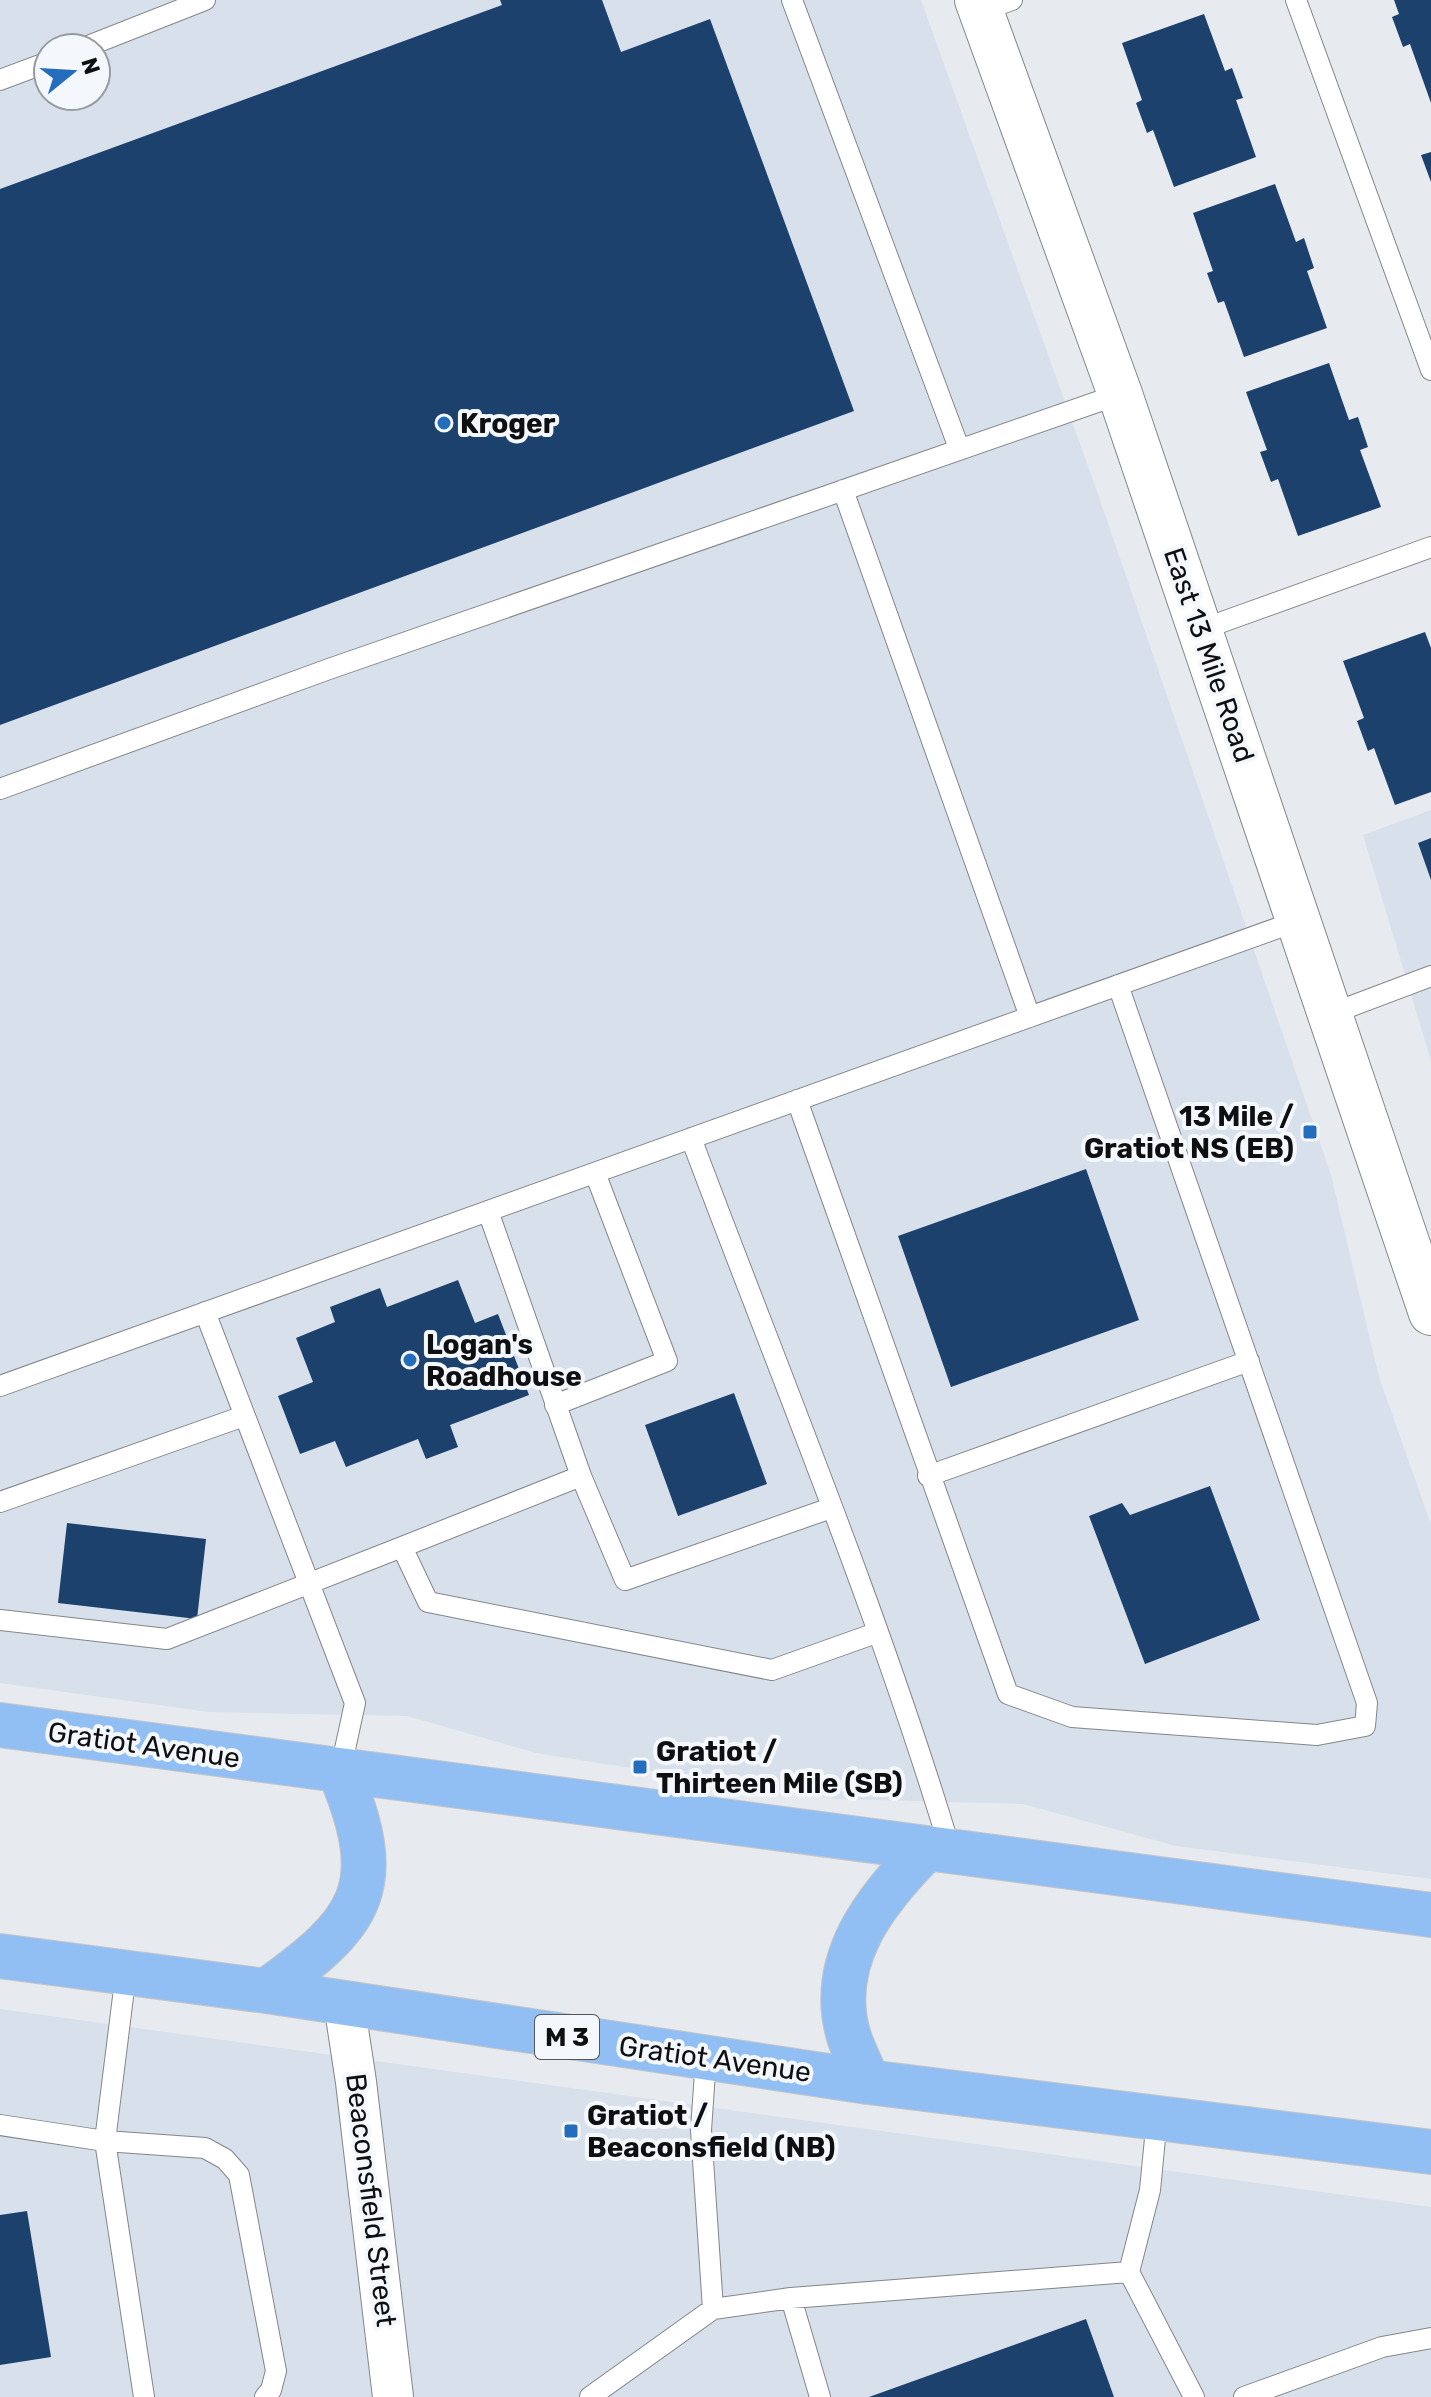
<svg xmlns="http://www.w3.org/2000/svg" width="1431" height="2397" viewBox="0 0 1431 2397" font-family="Rubik,sans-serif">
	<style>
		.built { fill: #d8e0eb; fill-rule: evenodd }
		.building { fill: #1c416d }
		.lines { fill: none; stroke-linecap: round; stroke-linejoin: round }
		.lane-casing { stroke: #83868b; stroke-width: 22 }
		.street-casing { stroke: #83868b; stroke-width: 42 }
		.secondary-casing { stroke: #83868b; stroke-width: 46 }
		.primary-casing { stroke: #c5c5c6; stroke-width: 46 }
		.lane { stroke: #fff; stroke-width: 20 }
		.street { stroke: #fff; stroke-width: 40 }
		.secondary { stroke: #fff; stroke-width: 44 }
		.primary { stroke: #91bff4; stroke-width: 44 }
		.poi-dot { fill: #246dbd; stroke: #f4f8fd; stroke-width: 3 }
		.labels { text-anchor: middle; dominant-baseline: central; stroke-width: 8; stroke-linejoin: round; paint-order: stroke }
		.shield { fill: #f4f8fd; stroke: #535558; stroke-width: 2 }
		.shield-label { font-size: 26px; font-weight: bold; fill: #0e0f11 }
		.poi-label { font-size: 28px; font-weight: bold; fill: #0e0f11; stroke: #f4f8fd; text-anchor: start }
		.street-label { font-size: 28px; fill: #0e0f11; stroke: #f4f8fd }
	</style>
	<rect width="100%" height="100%" fill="#e7ebef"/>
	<path class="built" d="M0 0H921L1098 494 1331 1175 1379 1377 1431 1524V1879L1176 1846 1023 1804 837 1799 598 1763 536 1753 407 1716 209 1712 0 1683ZM48 48H96V96H48Z
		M1431 810V1061L1363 835Z
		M0 2009 1431 2207V2397H0Z"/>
	<path class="building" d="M500 0H602L621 52 710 19 854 411 0 725V189L502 5Z
		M1394 0H1431V103L1410 44 1403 47 1392 17 1399 14Z
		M1204 14 1225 71 1232 68 1243 98 1236 100 1256 157 1174 187 1153 130 1147 133 1136 103 1142 100 1122 43Z
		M1431 152V182L1421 155Z
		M1275 184 1296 242 1304 238 1314 268 1307 271 1327 328 1244 357 1224 301 1218 303 1207 273 1213 271 1193 213Z
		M1329 363 1349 420 1358 417 1368 447 1360 450 1381 507 1298 536 1278 479 1271 482 1260 452 1267 450 1246 392Z
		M1425 632 1431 648V792L1395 805 1374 748 1368 751 1357 721 1364 718 1343 661Z
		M1431 838V880L1418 843Z
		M1086 1169 1139 1320 951 1387 898 1236Z
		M458 1280 475 1323 498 1314 529 1395 450 1425 458 1447 426 1459 418 1439 346 1467 335 1441 300 1454 278 1396 313 1382 296 1338 335 1322 330 1307 380 1288 387 1307Z
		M734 1393 767 1484 678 1516 645 1425Z
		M1210 1486 1260 1620 1145 1664 1089 1516 1122 1503 1130 1515Z
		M67 1523 206 1539 197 1619 58 1603Z
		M27 2211 51 2357 0 2365V2215Z
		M1086 2319 1114 2397H869Z"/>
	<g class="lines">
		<defs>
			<path id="lane" d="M792 0 959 448
				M1296 0 1431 370
				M981 11 1012 0
				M83 48 205 0
				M0 80 48 62
				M843 490 1030 1017
				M1200 630 1431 547
				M0 789 329 669 1120 394
				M1333 1013 1431 976
				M797 1100 1008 1694 1072 1717 1317 1735 1365 1726 1367 1703 1118 985
				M691 1138C780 1375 878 1610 951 1852
				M488 1211 581 1476
				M205 1312 355 1703 340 1772
				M0 1386 1300 920
				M555 1405 667 1361 595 1173
				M928 1476 1249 1361
				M0 1502 244 1416
				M831 1508 625 1580 581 1476 402 1547 428 1602 772 1670 876 1633
				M0 1620 167 1639 402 1547
				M0 2125 105 2141 126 1973
				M1129 2272 1194 2397
				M791 2298 820 2397
				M713 2309 791 2298 1129 2272 1150 2190 1157 2118
				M144 2397 105 2141 205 2148 225 2159 239 2175 276 2371 271 2390 265 2397
				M590 2397 713 2309 701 2130 706 2058
				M1244 2397 1382 2347 1431 2338"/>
			<path id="street" d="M344 2003 356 2082 393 2397"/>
			<path id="secondary" d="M977 0 1120 394 1431 1313"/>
			<path id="primary" d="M0 1725 1431 1915
				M0 1956 266 1991 868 2082 1431 2152
				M266 1991C363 1922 388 1888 340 1772
				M868 2082C862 2067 854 2052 849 2037 826 1961 876 1899 926 1849"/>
		</defs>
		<use href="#lane" class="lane-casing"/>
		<use href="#street" class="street-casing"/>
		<use href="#secondary" class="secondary-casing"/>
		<use href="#primary" class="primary-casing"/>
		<use href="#lane" class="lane"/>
		<use href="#street" class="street"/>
		<use href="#secondary" class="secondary"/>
		<use href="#primary" class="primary"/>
	</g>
	<g class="poi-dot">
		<circle cx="444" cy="423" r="8"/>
		<rect x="1302" y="1124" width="16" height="16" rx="4"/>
		<circle cx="410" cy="1360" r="8"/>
		<rect x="632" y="1759" width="16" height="16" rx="4"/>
		<rect x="563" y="2123" width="16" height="16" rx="4"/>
	</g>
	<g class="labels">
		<rect class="shield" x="535" y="2015" width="64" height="44" rx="6"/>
		<g class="shield-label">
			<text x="567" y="2037">M 3</text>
		</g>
		<g class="poi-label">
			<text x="460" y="423">Kroger</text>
			<text x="1294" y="1116" text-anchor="end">13 Mile /<tspan x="1294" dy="32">Gratiot NS (EB)</tspan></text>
			<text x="426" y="1344">Logan's<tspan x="426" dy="32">Roadhouse</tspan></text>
			<text x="656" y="1751">Gratiot /<tspan x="656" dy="32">Thirteen Mile (SB)</tspan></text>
			<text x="587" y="2115">Gratiot /<tspan x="587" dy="32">Beaconsfield (NB)</tspan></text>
		</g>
		<g class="street-label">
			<text transform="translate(1209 655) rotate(71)">East 13 Mile Road</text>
			<text transform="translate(144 1745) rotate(8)">Gratiot Avenue</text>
			<text transform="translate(715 2059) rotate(8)">Gratiot Avenue</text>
			<text transform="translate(371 2200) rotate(83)">Beaconsfield Street</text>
		</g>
	</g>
	<g transform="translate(72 72) rotate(72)"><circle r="38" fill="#f4f8fd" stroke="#989b9f" stroke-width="2"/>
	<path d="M0-6L14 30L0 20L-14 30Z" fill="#246dbd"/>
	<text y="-12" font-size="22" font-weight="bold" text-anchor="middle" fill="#0e0f11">N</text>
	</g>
</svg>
